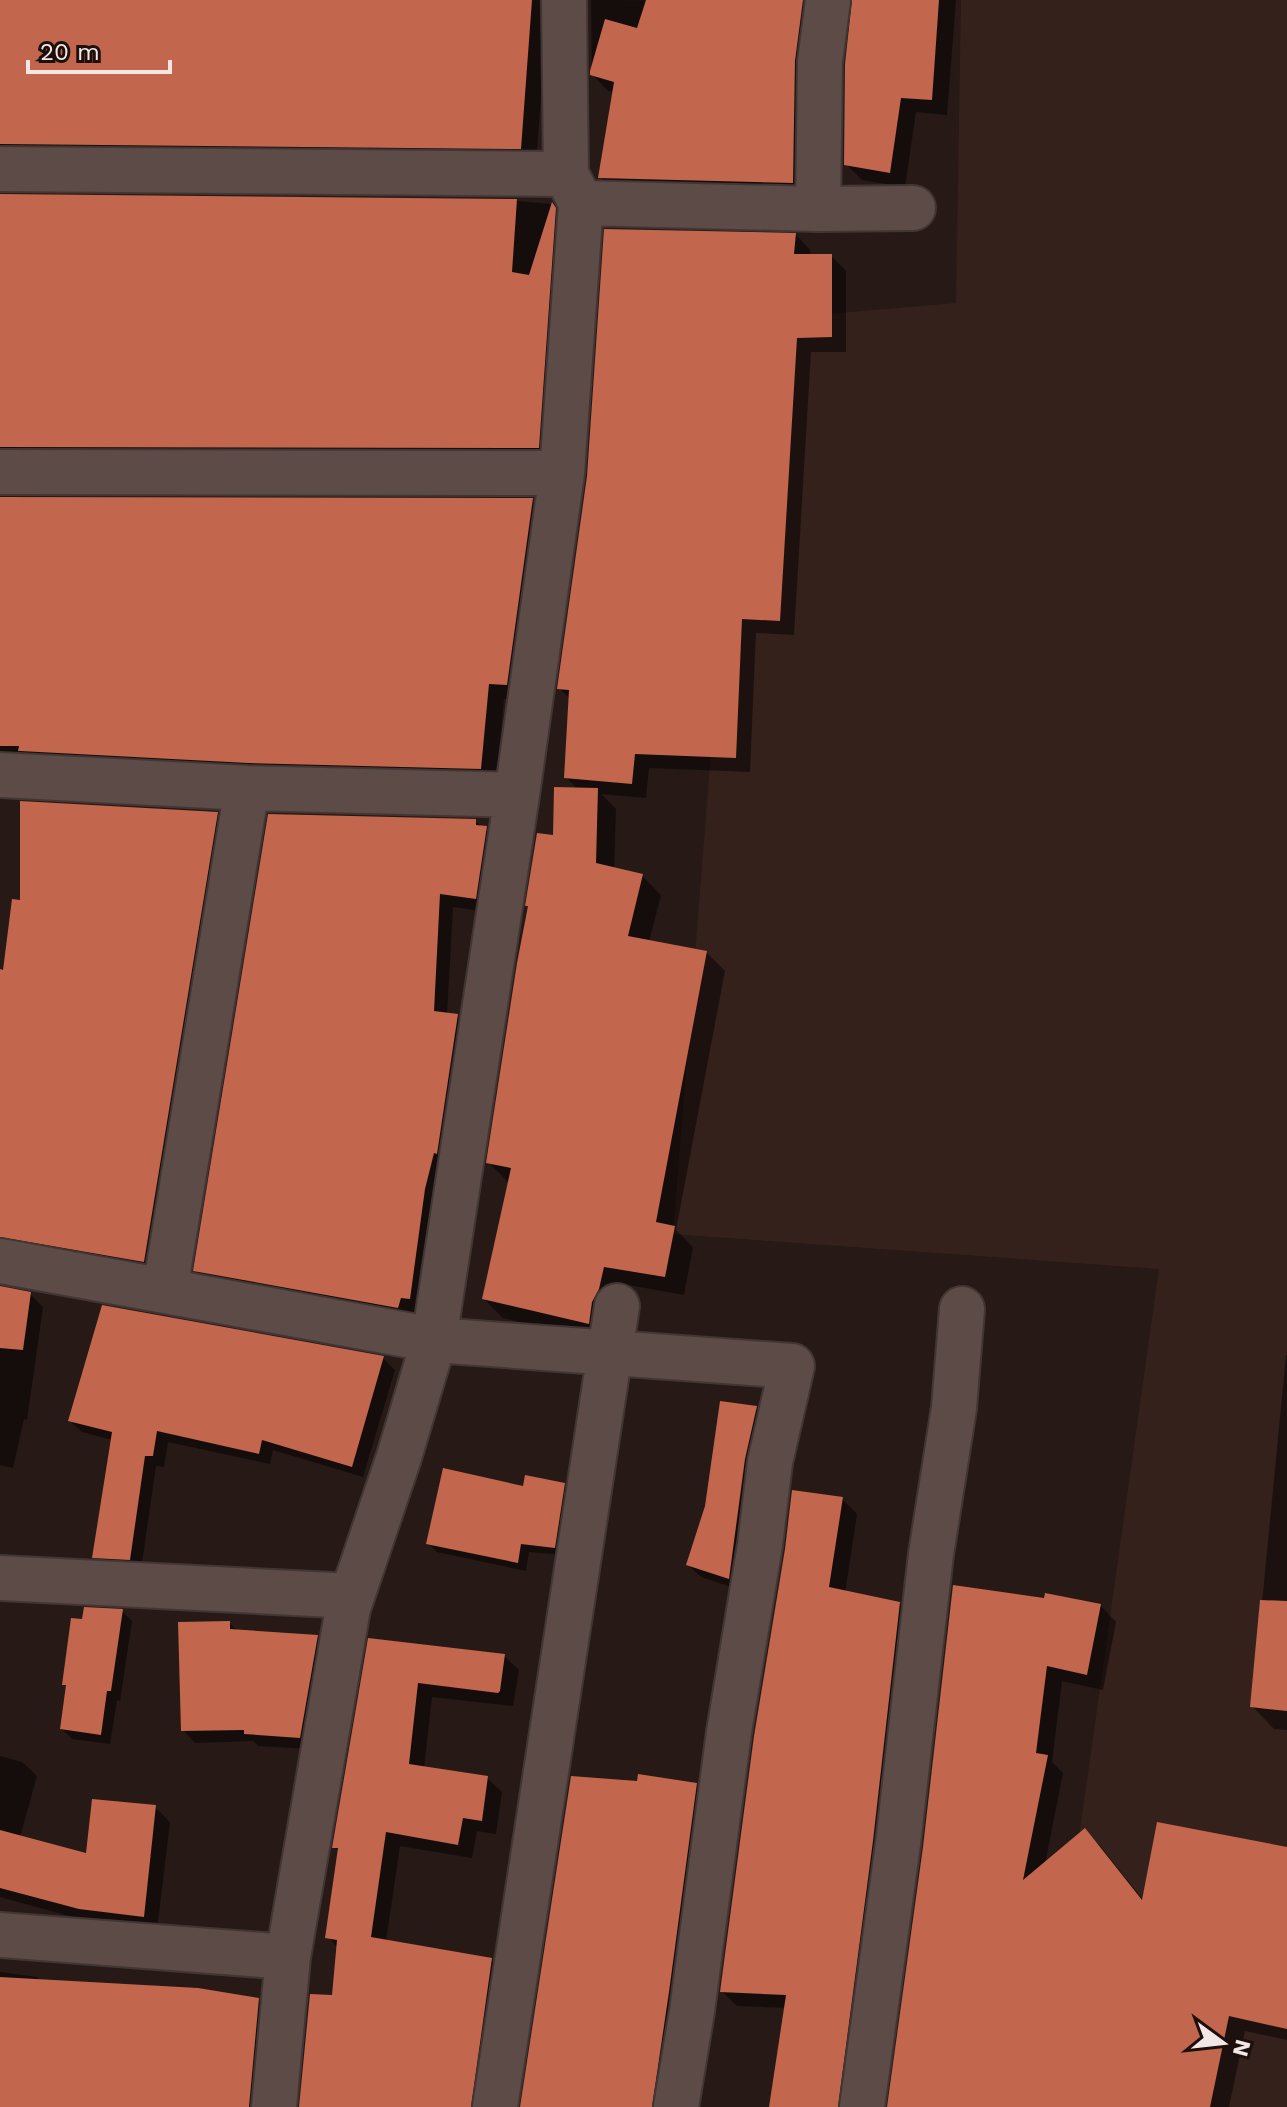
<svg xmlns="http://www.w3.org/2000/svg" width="1287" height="2107" viewBox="0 0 1287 2107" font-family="'Work Sans',sans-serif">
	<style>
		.built { fill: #35211b }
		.shadow { fill: #0007 }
		.building { fill: #c2664d }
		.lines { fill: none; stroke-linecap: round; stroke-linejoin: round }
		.minor-casing { stroke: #413634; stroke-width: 48 }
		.minor { stroke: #5c4b47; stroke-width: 44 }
	</style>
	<rect width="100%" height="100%" fill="#271915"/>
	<path class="built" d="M961 0H1287V2107H1041L1159 1269 673 1234 745 321 956 303Z"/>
	<path class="shadow" d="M0 0H561L555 75 543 71 536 164 0 166Z
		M591 0 802 1 818 17 808 198 616 193 601 178 614 92 608 91 592 74Z
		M854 0H956L947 115 916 112 905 187 862 180 846 164Z
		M0 196 517 201 551 204 568 220 554 463 0 469Z
		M796 235 810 250V256H831L846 271V352H811L794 635 756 633 750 772 649 768 646 798 601 794 616 809 614 869 642 876 661 895 649 942 706 952 725 971 676 1230 693 1247 684 1295 623 1284 607 1342 503 1318 484 1299 510 1182 507 1181 488 1162 555 837 578 790 566 777 570 699 559 688Z
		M0 499 532 500 548 516 522 700 504 699 496 784 0 760Z
		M217 813 230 826 157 1274 0 1253V971L5 972 22 903Z
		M475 821 500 842 489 912 453 907 447 1015 457 1016 471 1030 423 1312 415 1311 412 1321 209 1284 196 1270Z
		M0 1288 30 1294 43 1307 27 1420 24 1419 13 1468 0 1465Z
		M1286 1355H1287V1730L1274 1729 1252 1706Z
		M383 1358 395 1370 363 1477 273 1450 270 1464 168 1442 164 1467 156 1466 141 1570 105 1568 94 1557 112 1440 82 1432 70 1421Z
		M756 1408 768 1420 741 1590 701 1577 688 1565Z
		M564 1485 573 1494 563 1555 529 1552 526 1571 437 1552 428 1543 525 1488Z
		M842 1499 857 1514 845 1593 899 1604 915 1619 853 2107H771L786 2008 737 2006 722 1991Z
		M954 1587 1100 1605 1116 1622 1103 1690 1062 1681 1052 1762 1063 1773 1045 1864 1085 1831 1101 1847 1144 1901 1287 1849V2040L1245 2031 1229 2107H889L925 1848Z
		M122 1611 132 1621 120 1701 117 1700 110 1744 72 1739 62 1729 68 1688 64 1684 83 1622Z
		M229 1623 238 1631 317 1637 329 1649 312 1749 258 1746 253 1741 195 1743 183 1730Z
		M370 1640 504 1656 519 1670 513 1706 432 1697 424 1768 487 1778 502 1792 496 1834 477 1831 472 1858 400 1846 386 1941 491 1960 506 1974 486 2107H301L334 1997 338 1948 328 1937 339 1852 334 1847Z
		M0 1756 22 1762 37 1776 20 1837 88 1856 155 1807 170 1822 157 1930 95 1923 0 1897Z
		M696 1785 710 1799 667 2107H522Z
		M0 1972 37 1977 41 1981 258 2000 273 2014 264 2107H0Z"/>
	<path class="building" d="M0 0H532L521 149 0 144Z
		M646 0H803L795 61 793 183 598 178 614 82 590 75V71L605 19 637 28Z
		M852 0H939L932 100 901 98 890 173 844 165 845 64Z
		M0 194 517 199 512 272 529 275 552 202 556 208 539 448 0 447Z
		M604 229 796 233 794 254H832V337L797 338 780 621 742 619 736 758 635 754 632 784 564 778 569 690 557 689 587 476Z
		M0 497 533 498 507 685 489 684 481 769 248 763 20 751H18L19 746H0Z
		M554 787 598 788 596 863 643 874 628 936 707 951 656 1222 675 1226 665 1277 604 1267 599 1289 592 1302 589 1324 482 1299 511 1168 486 1163 517 963 528 906H525L537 833 553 835Z
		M20 801 218 812 144 1262 0 1237V969L3 970 12 899 20 900Z
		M268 814 476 819V825L487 826 476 899 440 894 434 1011 458 1014 437 1154 434 1153 425 1189 410 1299 401 1298 398 1308 193 1271Z
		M0 1286 31 1292 23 1350 0 1348Z
		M102 1305 384 1356 352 1467 262 1440 259 1454 157 1431 153 1456H145L130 1560 92 1558 112 1432 68 1421Z
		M720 1401 757 1406 745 1459 729 1579 686 1565 705 1506Z
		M443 1468 523 1486 525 1475 565 1483 555 1548 521 1544 518 1563 426 1544Z
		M792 1490 843 1497 829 1587 900 1602 873 1841 838 2107H769L786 1995 720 1992 754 1736 785 1549Z
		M953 1585 1044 1598 1045 1593 1101 1604 1087 1675 1047 1666 1036 1753 1048 1755 1023 1880 1085 1828 1142 1900 1157 1822 1287 1847V2029L1229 2016 1210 2107H887L923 1847Z
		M1260 1600 1287 1601V1711L1250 1707Z
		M84 1607 123 1609 111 1691H107L101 1735 60 1729 66 1685H62L71 1618 82 1619Z
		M230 1621V1629L318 1635 300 1738 244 1734V1730L181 1731 178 1622Z
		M368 1638 505 1654 500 1691 498 1693 418 1683 409 1764 488 1776 482 1821 463 1818 458 1845 386 1832 371 1937 492 1958 471 2107H299L310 1994 332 1995 337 1940 325 1938 338 1848H332Z
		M638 1774 697 1783 669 1992 652 2107H520L571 1776 637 1781Z
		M92 1799 156 1805 144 1917 79 1909 0 1888V1830L86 1853Z
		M0 1977 198 1988 259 1998 249 2107H0Z"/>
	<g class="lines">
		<defs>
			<path id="minor" d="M0 169 566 174
				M581 203 818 209 913 208
				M818 209 820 62 828 0
				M0 472 562 473
				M0 775 247 788 517 795
				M0 1261 434 1340 792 1366 770 1462 760 1545 729 1732 692 2011 676 2107
				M165 1290 247 788
				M0 1578 352 1596
				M0 1935 288 1957
				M274 2107 288 1957 348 1608 399 1457 434 1340 517 795 562 473 581 203 566 174 564 0
				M495 2107 617 1306
				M862 2107 898 1844 931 1554 954 1408 962 1309"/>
		</defs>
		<use href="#minor" class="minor-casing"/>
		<use href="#minor" class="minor"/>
	</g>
	<g transform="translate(1223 2043) rotate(105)" stroke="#1d100c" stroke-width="6" paint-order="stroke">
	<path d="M0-6L14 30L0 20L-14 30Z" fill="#f2e7e4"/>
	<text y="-12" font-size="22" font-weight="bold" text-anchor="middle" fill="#f2e7e4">N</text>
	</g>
	<path d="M28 60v12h142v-12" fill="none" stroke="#f2e7e4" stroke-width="4"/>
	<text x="40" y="60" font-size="24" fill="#f2e7e4" stroke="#1d100c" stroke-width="6" paint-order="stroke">20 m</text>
</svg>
